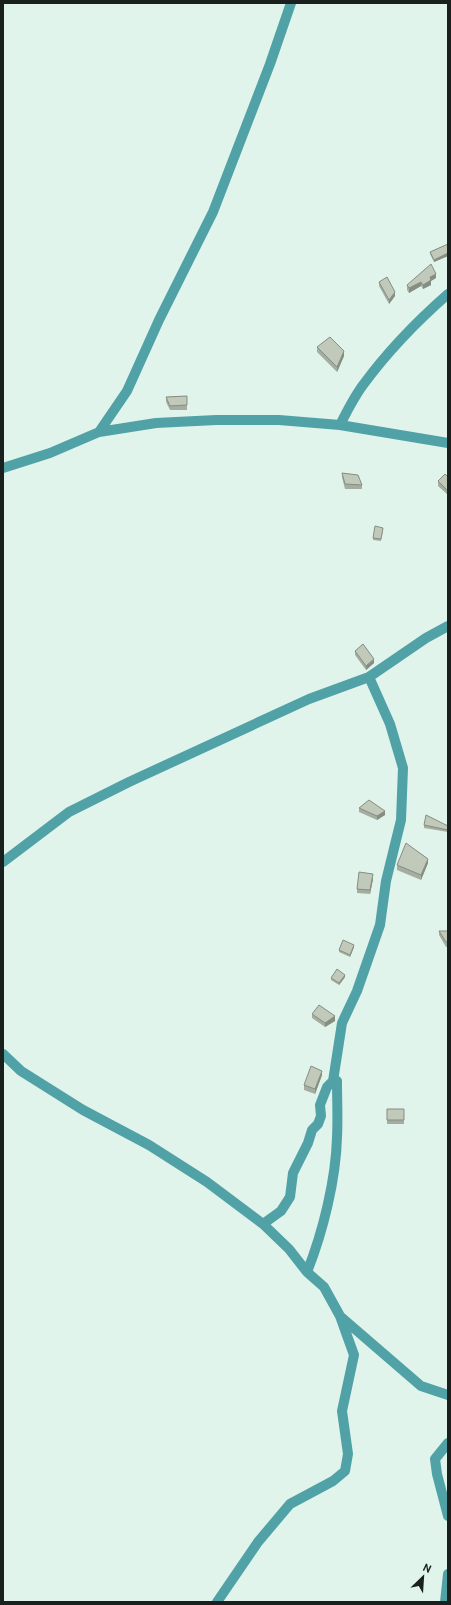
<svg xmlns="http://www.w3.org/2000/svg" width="451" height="1605" font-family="Cabin,sans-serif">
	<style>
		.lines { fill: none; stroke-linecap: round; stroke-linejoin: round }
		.minor { stroke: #51a2a7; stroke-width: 10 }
		.wall { fill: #a5ada0 }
		.shaded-wall { fill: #868d82 }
		.building { fill: #c0c9ba; stroke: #868d82 }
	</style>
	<rect width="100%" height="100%" fill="#e1f4ec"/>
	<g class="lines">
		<!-- minor -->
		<path class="minor" d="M 340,425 C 347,411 354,397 363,385 C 388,351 416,322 448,294
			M 99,432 L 127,391 L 159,320 L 213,212 L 270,64 L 291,3
			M 3,468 L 50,453 L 99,432 L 156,423 L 216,420 L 279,420 L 340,425 L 448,443
			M 3,862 L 69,812 L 129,782 L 309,699 L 369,677 L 426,638 L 448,626
			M 3,1054 L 21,1071 L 83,1110 L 149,1145 L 207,1182 L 263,1224 L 289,1249 L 307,1272 L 324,1287 L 340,1316 L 354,1355 L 342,1411 L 348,1454 L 345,1471 L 333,1481 L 290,1504 L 258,1542 L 217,1602
			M 333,1081 L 342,1023 L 357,991 L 380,925 L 386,881 L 401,820 L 403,768 L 390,724 L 369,677
			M 263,1224 L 281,1211 L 290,1197 L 293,1173 L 308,1143 L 312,1130 L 318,1124 L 321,1116 L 320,1105 L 327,1087 L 333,1081 L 337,1081 C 337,1100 338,1118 337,1137 C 336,1179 323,1232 307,1272
			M 341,1317 L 421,1386 L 448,1395
			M 448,1443 L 435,1459 L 437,1474 L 448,1516
			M 445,1602 L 448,1574"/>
	</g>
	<!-- wall -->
	<path class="wall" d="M 448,244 L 448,256 L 434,262 L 430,254 L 430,252 Z
		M 436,278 L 431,281 L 431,285 L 423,289 L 421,286 L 409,293 L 407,290 L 407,285 Z
		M 379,282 L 395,296 L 389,304 L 379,286 Z
		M 317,347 L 344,356 L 337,372 L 317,352 Z
		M 187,396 L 187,410 L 170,410 L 166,402 L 166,397 Z
		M 342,473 L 362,485 L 362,489 L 345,489 L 342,477 Z
		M 448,477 L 448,495 L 438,486 L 438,481 Z
		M 383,530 L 381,541 L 373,540 L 373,538 Z
		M 355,651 L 374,663 L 366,670 L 355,655 Z
		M 359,808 L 385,815 L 377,820 L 359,812 Z
		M 424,825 L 448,826 L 448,832 L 424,828 Z
		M 428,863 L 421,880 L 397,870 L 397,865 Z
		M 373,879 L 370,894 L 357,893 L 357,889 Z
		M 439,931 L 448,931 L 448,947 L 446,947 L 439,935 Z
		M 354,947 L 350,957 L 339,952 L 339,950 Z
		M 345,977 L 339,985 L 331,980 L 331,978 Z
		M 312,1014 L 335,1021 L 325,1027 L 312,1018 Z
		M 322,1075 L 315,1094 L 304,1090 L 304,1085 Z
		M 387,1109 L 404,1109 L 404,1124 L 387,1124 Z"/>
	<!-- shaded-wall -->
	<path class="shaded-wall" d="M 448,253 L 448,256 L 434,262 L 434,260 Z
		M 436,274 L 436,278 L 431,281 L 431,285 L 423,289 L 423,285 L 430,277 Z
		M 421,282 L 421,286 L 409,293 L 409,288 Z
		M 395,292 L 395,296 L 389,304 L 389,300 Z
		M 344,351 L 344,356 L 337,372 L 337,367 Z
		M 374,659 L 374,663 L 366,670 L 366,666 Z
		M 385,811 L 385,815 L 377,820 L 377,816 Z
		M 428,859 L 428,863 L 421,880 L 421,875 Z
		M 373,874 L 373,879 L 370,894 L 370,890 Z
		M 354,945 L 354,947 L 350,957 L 350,955 Z
		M 345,975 L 345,977 L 339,985 L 339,983 Z
		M 335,1016 L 335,1021 L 325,1027 L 325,1023 Z
		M 322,1071 L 322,1075 L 315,1094 L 315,1089 Z"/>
	<!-- building -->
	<path class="building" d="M 448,244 L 448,253 L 434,260 L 430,252 Z
		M 431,264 L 436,274 L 430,277 L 431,280 L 423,285 L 421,282 L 409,288 L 407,285 Z
		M 387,277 L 395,292 L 389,300 L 379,282 Z
		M 330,337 L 344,351 L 337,367 L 317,347 Z
		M 187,396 L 187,405 L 170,406 L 166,397 Z
		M 342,473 L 358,475 L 362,485 L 345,484 Z
		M 445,474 L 448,477 L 448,491 L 438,481 Z
		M 375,526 L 383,528 L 381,539 L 373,538 Z
		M 363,644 L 374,659 L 366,666 L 355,651 Z
		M 369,800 L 385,811 L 377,816 L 359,808 Z
		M 426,815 L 448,826 L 448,830 L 424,825 Z
		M 406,843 L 428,859 L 421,875 L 397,865 Z
		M 359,872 L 373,874 L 370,890 L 357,889 Z
		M 439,931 L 448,931 L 448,942 L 446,942 Z
		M 343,940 L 354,945 L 350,955 L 339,950 Z
		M 337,969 L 345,975 L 339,983 L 331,978 Z
		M 319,1005 L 335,1016 L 325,1023 L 312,1014 Z
		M 311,1066 L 322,1071 L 315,1089 L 304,1085 Z
		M 387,1109 L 404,1109 L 404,1120 L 387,1120 Z"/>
	<!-- border -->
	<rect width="451" height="1605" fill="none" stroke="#19201d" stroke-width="8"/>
	<!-- north arrow -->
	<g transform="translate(423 1577) rotate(25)" stroke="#e1f4ec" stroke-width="3" paint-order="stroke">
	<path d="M0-3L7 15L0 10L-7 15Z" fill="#19201d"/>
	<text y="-6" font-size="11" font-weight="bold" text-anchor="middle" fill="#19201d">N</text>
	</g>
</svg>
